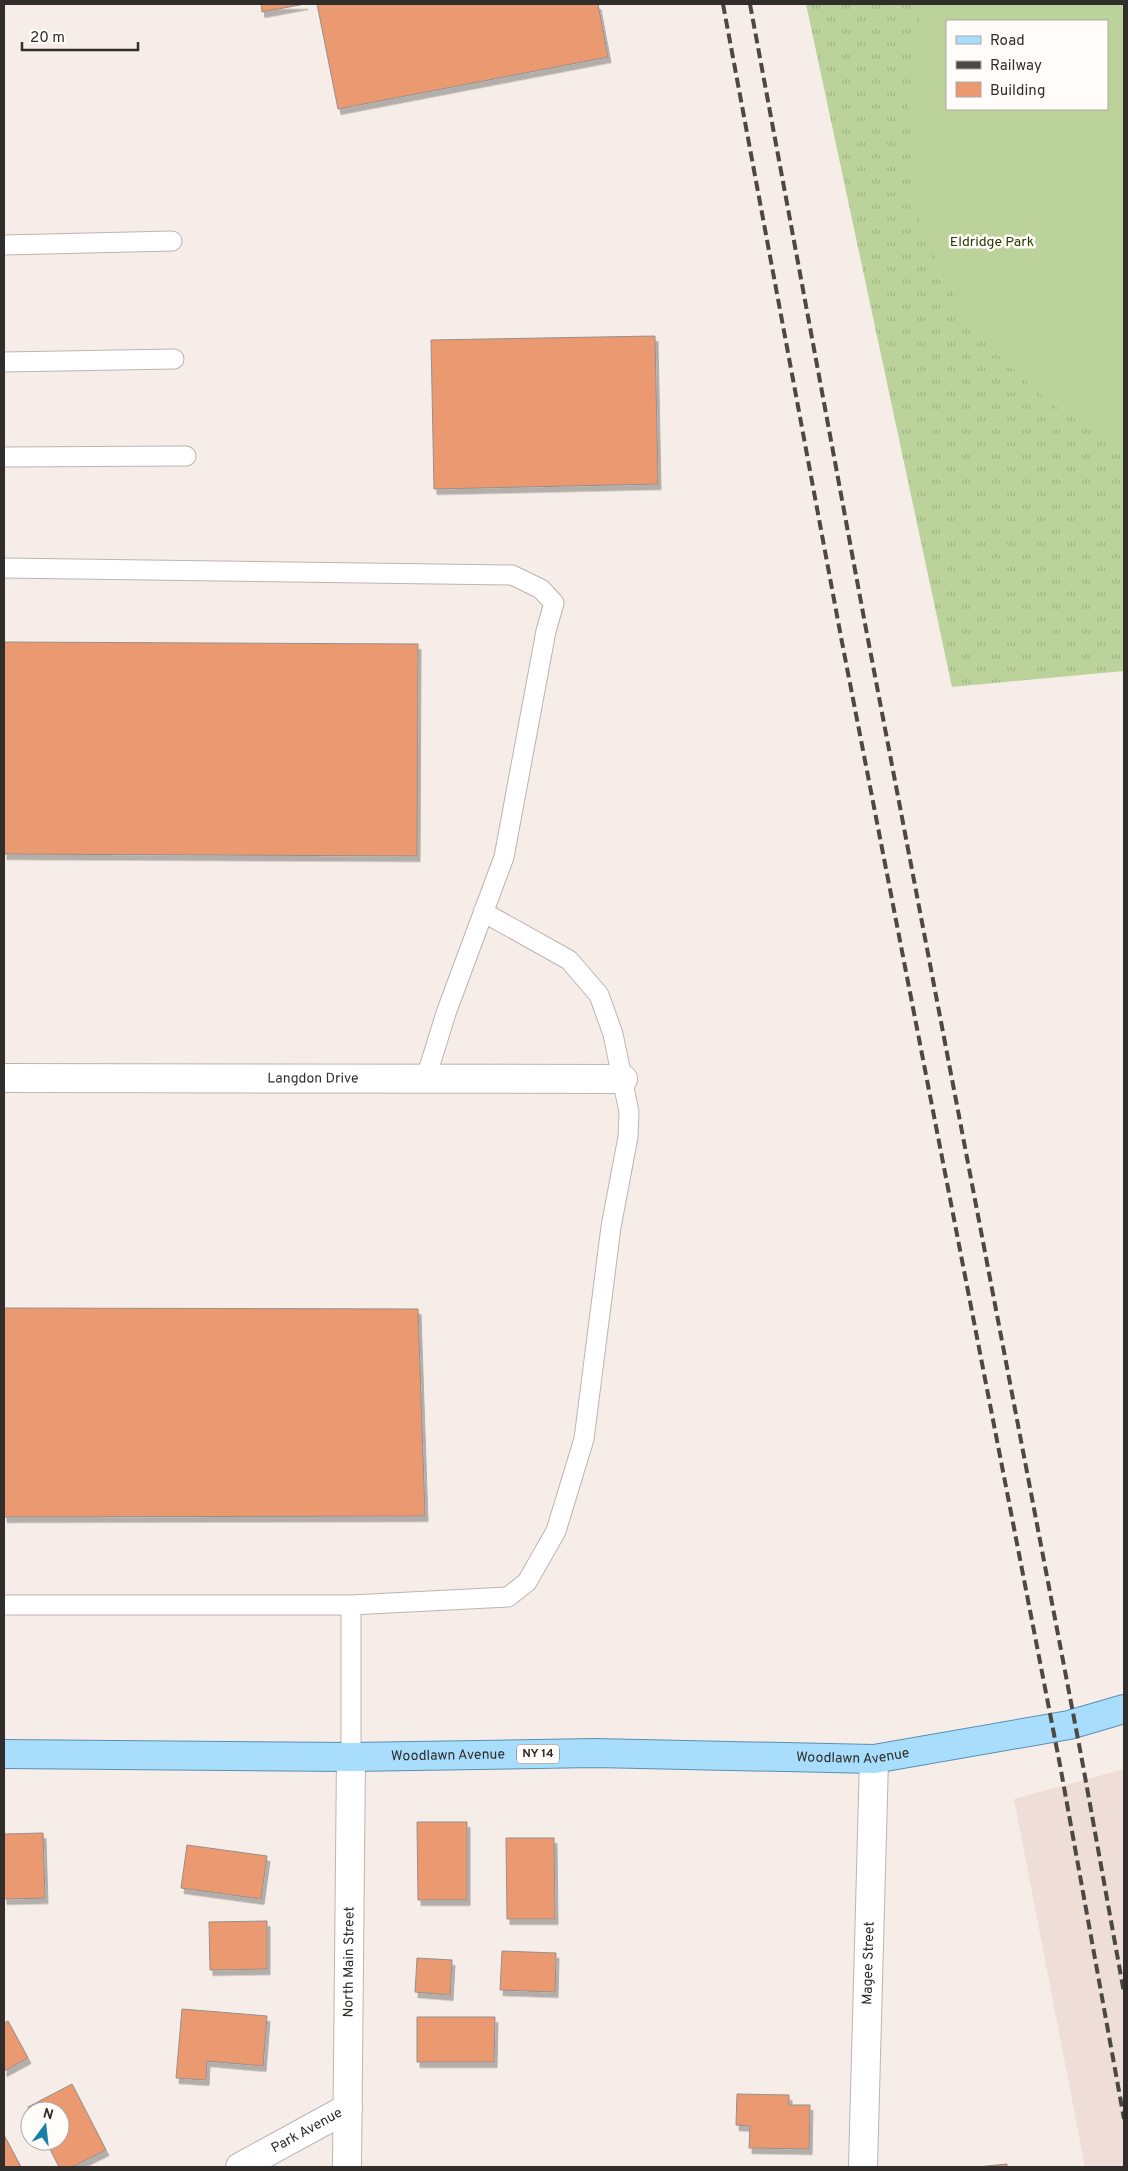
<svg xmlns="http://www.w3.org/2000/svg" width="1128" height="2171" font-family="Overpass,sans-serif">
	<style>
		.built { fill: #eeded7 }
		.grass { fill: url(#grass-tufts); fill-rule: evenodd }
		.pitch { fill: #bbd39b; fill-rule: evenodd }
		.building { fill: #ea9971; stroke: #978f8c; filter: url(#shadow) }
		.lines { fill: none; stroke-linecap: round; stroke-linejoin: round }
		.lane-casing { stroke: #bcb4b1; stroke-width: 21 }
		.street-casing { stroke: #bcb4b1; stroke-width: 30 }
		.primary-casing { stroke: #5890b0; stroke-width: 30 }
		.lane { stroke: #fff; stroke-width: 19 }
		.street { stroke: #fff; stroke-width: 28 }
		.primary { stroke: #a8ddfb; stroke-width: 28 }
		.rail { stroke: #4c4846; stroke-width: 4; stroke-dasharray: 10 5; stroke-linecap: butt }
		.labels { text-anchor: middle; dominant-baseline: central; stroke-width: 5; stroke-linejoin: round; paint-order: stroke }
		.shield { fill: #fffcfa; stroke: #6e6b69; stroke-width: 1 }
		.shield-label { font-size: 12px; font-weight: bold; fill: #302d2b }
		.park-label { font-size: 14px; fill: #283c00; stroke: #fffcfa }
		.street-label { font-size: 14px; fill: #302d2b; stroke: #fffcfa }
	</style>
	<defs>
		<pattern id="grass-tufts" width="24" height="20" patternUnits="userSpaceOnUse" patternTransform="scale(1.25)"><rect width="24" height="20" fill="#bbd39b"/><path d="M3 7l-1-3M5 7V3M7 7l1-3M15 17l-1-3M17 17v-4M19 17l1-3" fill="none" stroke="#a1b586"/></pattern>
		<filter id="shadow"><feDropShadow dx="3" dy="5.5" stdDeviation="0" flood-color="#0004"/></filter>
	</defs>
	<rect width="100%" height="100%" fill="#f6ede9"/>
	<!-- built -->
	<path class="built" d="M 1124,1769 L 1124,2167 L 1085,2167 L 1014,1799 Z"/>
	<!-- grass -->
	<path class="grass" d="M 806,4 L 1124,4 L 1124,671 L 952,687 ZM 947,21 L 1107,21 L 1107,109 L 947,109 Z"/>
	<!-- pitch -->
	<path class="pitch" d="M 922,4 L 1124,4 L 1124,451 L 1049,402 L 971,330 L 921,226 L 908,112 ZM 947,21 L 1107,21 L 1107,109 L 947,109 Z"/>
	<!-- building -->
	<path class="building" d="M 261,4 L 305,4 L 262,12 Z
		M 317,4 L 598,4 L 608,57 L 338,109 Z
		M 655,336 L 658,484 L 434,489 L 431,340 Z
		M 4,642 L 418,644 L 417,856 L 4,854 Z
		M 4,1308 L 418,1309 L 425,1516 L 4,1517 Z
		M 417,1822 L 467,1822 L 467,1900 L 418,1900 Z
		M 43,1833 L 45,1898 L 4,1899 L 4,1834 Z
		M 506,1838 L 554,1838 L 555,1919 L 507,1919 Z
		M 187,1845 L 267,1856 L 261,1899 L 181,1888 Z
		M 267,1921 L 267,1969 L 210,1970 L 209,1922 Z
		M 502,1951 L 556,1953 L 555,1992 L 500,1990 Z
		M 417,1958 L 452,1960 L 450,1995 L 415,1992 Z
		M 182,2009 L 267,2016 L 263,2066 L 207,2061 L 206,2080 L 176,2078 Z
		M 417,2017 L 495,2017 L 494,2062 L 417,2062 Z
		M 8,2021 L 28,2058 L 4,2071 L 4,2023 Z
		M 72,2084 L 106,2150 L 72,2167 L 59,2167 L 46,2141 L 60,2141 L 60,2111 L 30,2111 L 28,2107 Z
		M 737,2094 L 789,2095 L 789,2105 L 810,2105 L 809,2149 L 749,2148 L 750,2126 L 736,2125 Z
		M 4,2135 L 21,2167 L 4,2167 Z
		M 1007,2164 L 1007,2167 L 977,2167 Z"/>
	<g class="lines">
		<defs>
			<path id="lane" d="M 4,245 L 172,241
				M 4,362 L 174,359
				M 4,457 L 186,456
				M 4,568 L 512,575 L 541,589 L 554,603 L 546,631 L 504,857 L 446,1013 L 426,1078
				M 4,1605 L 351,1605 L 508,1597 L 527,1582 L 556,1531 L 584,1439 L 611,1227 L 628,1137 L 629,1112 L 613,1034 L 599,995 L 569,960 L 483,912
				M 351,1757 L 351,1605"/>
			<g id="street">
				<path id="s1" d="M 4,1078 L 623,1079"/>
				<path id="s2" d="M 240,2167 L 348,2108"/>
				<path id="s3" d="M 347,2167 L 351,1757"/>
				<path id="s4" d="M 863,2167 L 874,1759"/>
			</g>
			<g id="primary">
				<path id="s5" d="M 4,1754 L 351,1757 L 595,1753 L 874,1759 L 1069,1725 L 1124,1709"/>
			</g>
		</defs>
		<!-- lane casing -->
		<use href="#lane" class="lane-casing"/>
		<!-- street casing -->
		<use href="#street" class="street-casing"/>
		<!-- primary casing -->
		<use href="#primary" class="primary-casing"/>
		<!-- lane -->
		<use href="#lane" class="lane"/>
		<!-- street -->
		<use href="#street" class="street"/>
		<!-- primary -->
		<use href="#primary" class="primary"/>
		<!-- rail -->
		<path class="rail" d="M 723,4 L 841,637 L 1060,1765 L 1124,2119
			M 750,4 L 866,629 L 1082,1760 L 1124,1993"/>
	</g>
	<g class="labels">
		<!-- shield labels -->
		<rect class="shield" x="517" y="1744.5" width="42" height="19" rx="4"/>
		<g class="shield-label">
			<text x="538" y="1754">NY 14</text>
		</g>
		<!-- park labels -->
		<g class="park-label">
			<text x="992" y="242">Eldridge Park</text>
		</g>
		<!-- street labels -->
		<g class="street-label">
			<text stroke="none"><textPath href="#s1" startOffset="309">Langdon Drive</textPath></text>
			<text stroke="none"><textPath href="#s5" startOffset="849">Woodlawn Avenue</textPath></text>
			<text stroke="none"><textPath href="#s5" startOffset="444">Woodlawn Avenue</textPath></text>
			<text stroke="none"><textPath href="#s3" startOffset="205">North Main Street</textPath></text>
			<text stroke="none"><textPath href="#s4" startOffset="204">Magee Street</textPath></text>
			<text stroke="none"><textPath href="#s2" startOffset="76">Park Avenue</textPath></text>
		</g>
	</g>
	<!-- border -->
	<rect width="1128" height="2171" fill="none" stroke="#302d2b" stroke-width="10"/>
	<!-- legend -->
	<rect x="946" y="20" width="162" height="90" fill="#fffcfa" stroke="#aca9a7"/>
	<rect x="956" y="36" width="25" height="8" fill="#a8ddfb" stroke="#aca9a7"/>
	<text x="990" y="45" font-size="15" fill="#302d2b">Road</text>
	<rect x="956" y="61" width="25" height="8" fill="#4c4846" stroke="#aca9a7"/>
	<text x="990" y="70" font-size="15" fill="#302d2b">Railway</text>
	<rect x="956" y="82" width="25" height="15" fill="#ea9971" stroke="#aca9a7"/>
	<text x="990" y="95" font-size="15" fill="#302d2b">Building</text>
	<!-- north arrow -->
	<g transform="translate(45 2126) rotate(15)"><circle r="24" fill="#fffcfa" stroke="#aca9a7"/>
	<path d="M0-4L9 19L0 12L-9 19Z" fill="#1781aa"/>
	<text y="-8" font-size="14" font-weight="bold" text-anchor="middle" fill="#302d2b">N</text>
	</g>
	<!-- scale -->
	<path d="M22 42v8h116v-8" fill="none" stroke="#302d2b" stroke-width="2.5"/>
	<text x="30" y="42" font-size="15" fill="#302d2b" stroke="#fffcfa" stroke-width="4" paint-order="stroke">20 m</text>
</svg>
